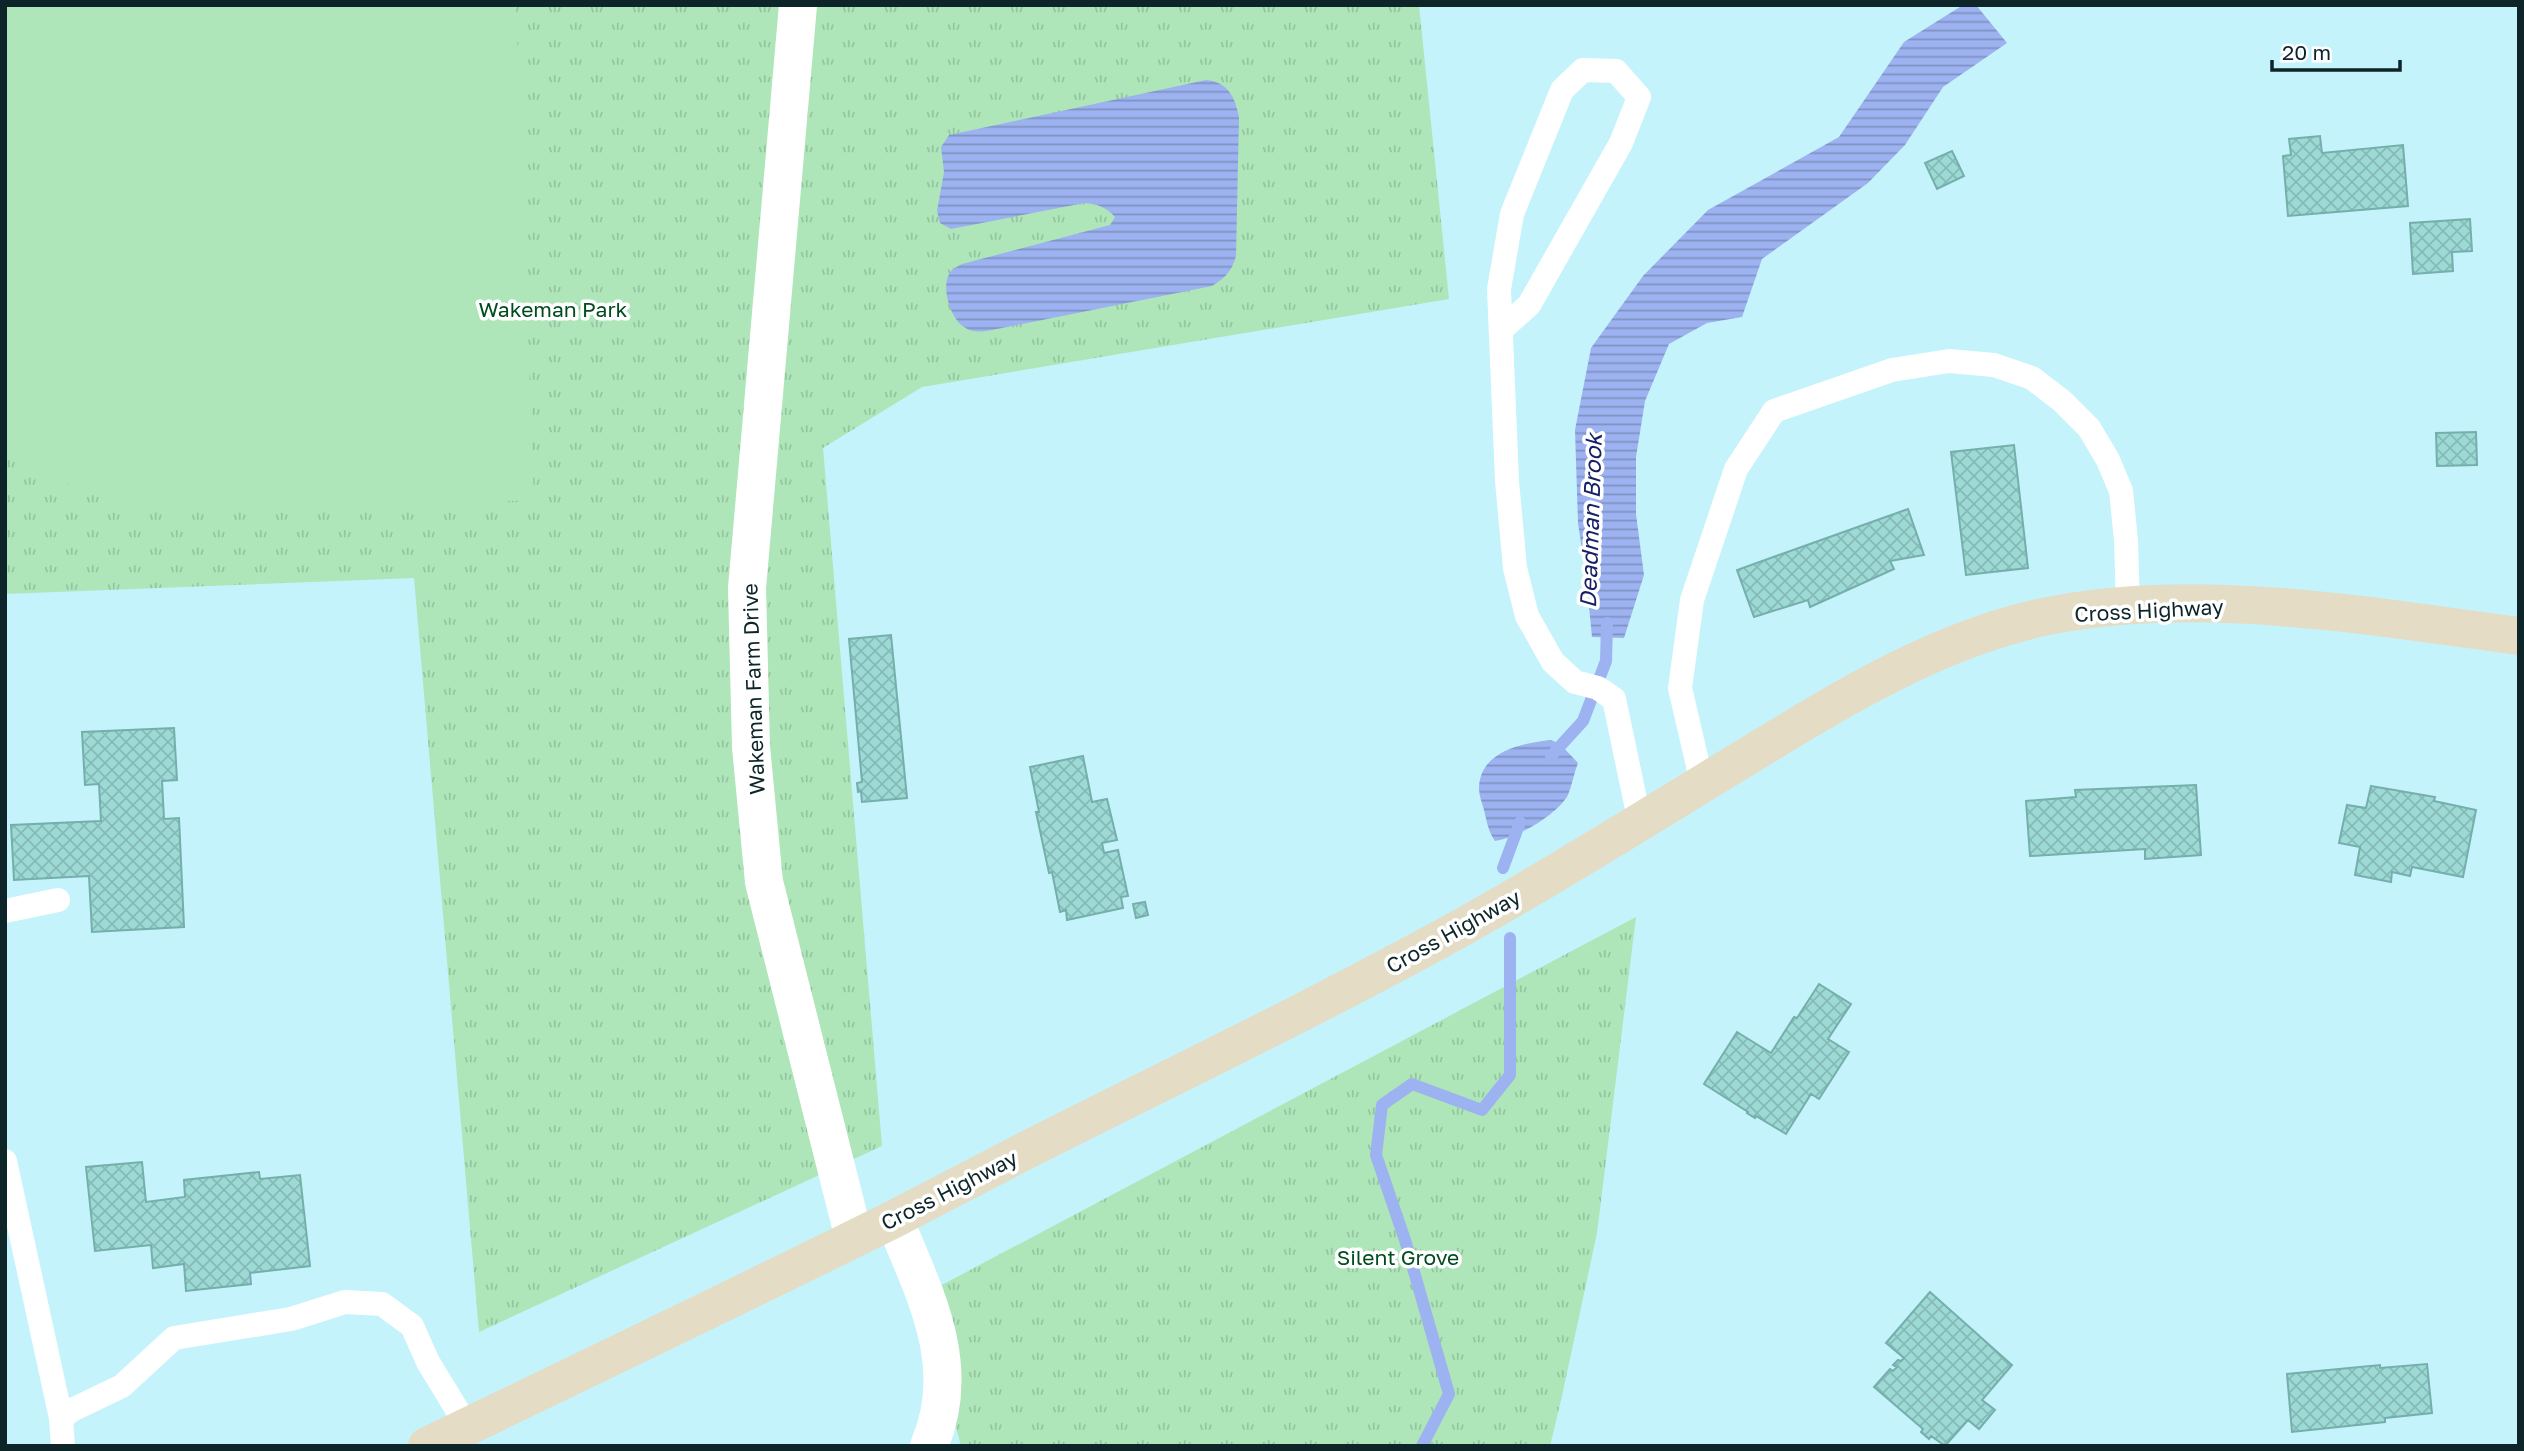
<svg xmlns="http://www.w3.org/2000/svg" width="2524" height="1451" font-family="'Golos Text',sans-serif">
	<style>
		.park { fill: url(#park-tufts) }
		.garden { fill: #aee6b9 }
		.water { fill: url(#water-rules) }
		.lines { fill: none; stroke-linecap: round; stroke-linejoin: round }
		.stream { stroke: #9db2f0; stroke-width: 12 }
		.building { fill: url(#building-cross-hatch); stroke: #74afab; stroke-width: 2 }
		.lane { stroke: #fff; stroke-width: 24 }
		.street { stroke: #fff; stroke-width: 38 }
		.secondary { stroke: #e4dcc4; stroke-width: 38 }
		.labels { text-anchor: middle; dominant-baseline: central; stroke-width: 7; stroke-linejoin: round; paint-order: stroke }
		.park-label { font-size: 21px; fill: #004b1f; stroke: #fff }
		.street-label { font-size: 21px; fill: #0d2529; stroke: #fff }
		.water-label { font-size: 23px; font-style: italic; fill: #161f66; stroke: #fff }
	</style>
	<defs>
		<pattern id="park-tufts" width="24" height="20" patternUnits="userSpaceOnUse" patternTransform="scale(1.75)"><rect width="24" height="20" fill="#aee6b9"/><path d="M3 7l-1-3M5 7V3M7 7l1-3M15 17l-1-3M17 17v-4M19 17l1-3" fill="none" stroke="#94c59f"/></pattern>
		<pattern id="water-rules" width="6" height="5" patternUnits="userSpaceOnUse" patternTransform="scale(1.75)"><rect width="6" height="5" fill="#9db2f0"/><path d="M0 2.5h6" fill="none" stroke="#7e91c2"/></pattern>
		<pattern id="building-cross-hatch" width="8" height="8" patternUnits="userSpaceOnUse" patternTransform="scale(1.75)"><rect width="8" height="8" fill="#9dd9d5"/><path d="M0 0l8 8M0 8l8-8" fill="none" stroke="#86bab7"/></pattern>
	</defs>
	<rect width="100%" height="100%" fill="#c4f3fb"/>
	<!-- park -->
	<path class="park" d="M 5,5 L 1419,5 L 1449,299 L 922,387 L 823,448 L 882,1146 L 479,1332 L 414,578 L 5,594 Z
		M 1636,917 L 1597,1233 L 1562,1396 L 1550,1446 L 961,1446 L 921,1296 Z"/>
	<!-- garden -->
	<path class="garden" d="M 5,5 L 516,5 L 534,500 L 229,512 L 109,501 L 20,465 L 5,448 Z"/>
	<!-- water -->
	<path class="water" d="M 1963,5 L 1976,5 L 2007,43 L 1943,87 L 1905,145 L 1868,183 L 1762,259 L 1742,317 L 1707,323 L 1669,344 L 1645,401 L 1636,457 L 1636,514 L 1644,575 L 1624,638 L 1592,637 L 1586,576 L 1578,523 L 1575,430 L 1591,348 L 1643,276 L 1708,210 L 1839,137 L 1904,42 Z
		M 1206,80 C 1228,82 1235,97 1239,117 L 1236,256 C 1232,271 1225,278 1212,286 L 992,330 C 983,332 972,333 964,327 C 950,318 939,284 952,270 C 955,267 959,266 962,264 L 1110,225 L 1115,217 C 1106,207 1098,204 1084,203 L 951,229 L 940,223 L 937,211 L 944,172 L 941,147 L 949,135 Z
		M 1551,740 L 1560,744 L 1578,763 C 1574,773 1572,785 1568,795 C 1557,815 1517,838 1495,841 C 1488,831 1487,822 1484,810 C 1482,803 1479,795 1479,788 C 1480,751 1522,743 1551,740 Z"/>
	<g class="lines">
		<!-- stream -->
		<path class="stream" d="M 1551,756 L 1583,721 L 1606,661 L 1607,623
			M 1503,868 L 1520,822
			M 1422,1446 L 1449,1394 L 1405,1240 L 1376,1155 L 1382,1105 L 1412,1084 L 1482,1110 L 1510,1075 L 1510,938"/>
	</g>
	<!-- building -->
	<path class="building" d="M 2320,136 L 2322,153 L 2403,145 L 2408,206 L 2288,216 L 2283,156 L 2291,155 L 2289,139 Z
		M 1952,151 L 1964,176 L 1937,189 L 1925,163 Z
		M 2470,219 L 2472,251 L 2452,252 L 2453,271 L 2413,274 L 2410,223 Z
		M 2476,432 L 2477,465 L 2437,466 L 2436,433 Z
		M 2014,445 L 2028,568 L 1966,575 L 1951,452 Z
		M 1908,509 L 1924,555 L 1890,561 L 1894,569 L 1810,607 L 1808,600 L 1754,617 L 1737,570 Z
		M 891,635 L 907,798 L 862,802 L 861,791 L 858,792 L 857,783 L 862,782 L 849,639 Z
		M 174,728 L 177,780 L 162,781 L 164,819 L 179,818 L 184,927 L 92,932 L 89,876 L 14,880 L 11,825 L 101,821 L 99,784 L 85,785 L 82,732 Z
		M 1083,756 L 1092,802 L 1107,799 L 1117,840 L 1102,843 L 1104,853 L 1118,850 L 1128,896 L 1121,897 L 1123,908 L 1067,920 L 1066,910 L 1060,912 L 1052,872 L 1049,873 L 1036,812 L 1039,812 L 1030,767 Z
		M 2196,785 L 2201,855 L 2145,859 L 2145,849 L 2030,856 L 2026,801 L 2076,797 L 2075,790 Z
		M 2371,786 L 2435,797 L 2434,801 L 2476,810 L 2463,877 L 2412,867 L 2410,876 L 2392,872 L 2391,882 L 2355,875 L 2360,847 L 2339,843 L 2347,805 L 2366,808 Z
		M 1145,902 L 1148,915 L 1136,918 L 1133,904 Z
		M 1819,984 L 1851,1004 L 1828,1039 L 1849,1052 L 1819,1099 L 1811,1094 L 1786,1134 L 1756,1116 L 1755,1118 L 1747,1113 L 1748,1112 L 1704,1084 L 1737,1032 L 1771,1053 L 1794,1017 L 1797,1018 Z
		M 142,1162 L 146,1202 L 185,1197 L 184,1180 L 259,1172 L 260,1179 L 300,1175 L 310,1266 L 250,1273 L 251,1284 L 186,1291 L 184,1264 L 153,1268 L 151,1245 L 95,1251 L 86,1167 Z
		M 1930,1292 L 2012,1365 L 1982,1400 L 1995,1410 L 1979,1429 L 1968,1420 L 1945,1446 L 1931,1436 L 1929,1439 L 1921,1432 L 1923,1429 L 1874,1387 L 1890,1369 L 1893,1371 L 1897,1367 L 1893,1365 L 1898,1360 L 1901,1361 L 1904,1358 L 1886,1343 Z
		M 2427,1364 L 2432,1413 L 2385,1418 L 2385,1422 L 2292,1432 L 2287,1374 L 2380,1365 L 2380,1368 Z"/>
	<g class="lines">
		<!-- lane -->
		<path class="lane" d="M 1502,329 L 1529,305 L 1621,143 L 1639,97 L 1616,71 L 1583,70 L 1562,90 L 1512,214 L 1499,289 L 1507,481 L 1515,568 L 1527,616 L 1553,662 L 1575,682 L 1598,688 L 1614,699 L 1640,823
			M 1702,783 L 1680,688 L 1692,600 L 1736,469 L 1774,411 L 1892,370 L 1949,361 L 1994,365 L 2032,378 L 2062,401 L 2089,428 L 2108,460 L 2121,491 L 2126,540 L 2128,606
			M 5,911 L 58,900
			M 5,1161 L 61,1418
			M 63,1446 L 61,1418 L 72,1410 L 122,1386 L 174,1338 L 291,1319 L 345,1302 L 382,1304 L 412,1326 L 428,1362 L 467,1426"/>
		<!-- street -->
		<path class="street" d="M 798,5 L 747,588 L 751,747 L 764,882 L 854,1238
			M 894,1219 C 924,1293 964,1365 929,1446"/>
		<!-- secondary -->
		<path class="secondary" d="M 427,1446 C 583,1371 739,1296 894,1219 C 935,1198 976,1176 1017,1155 C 1165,1080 1314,1009 1459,929 C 1560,873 1657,811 1756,751 C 1848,695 1941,638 2048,616 C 2203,586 2365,616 2519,636"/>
	</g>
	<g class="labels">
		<!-- park labels -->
		<g class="park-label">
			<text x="553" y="309">Wakeman Park</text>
			<text x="1398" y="1257">Silent Grove</text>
		</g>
		<!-- street labels -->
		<g class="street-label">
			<text transform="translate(2149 610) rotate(-3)">Cross Highway</text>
			<text transform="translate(753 689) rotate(-92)">Wakeman Farm Drive</text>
			<text transform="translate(1453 931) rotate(-29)">Cross Highway</text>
			<text transform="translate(949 1190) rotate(-27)">Cross Highway</text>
		</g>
		<!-- water labels -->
		<g class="water-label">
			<text transform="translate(1590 521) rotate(-88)">Deadman Brook</text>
		</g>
	</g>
	<!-- border -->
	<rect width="2524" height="1451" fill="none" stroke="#0d2529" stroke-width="14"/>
	<!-- scale -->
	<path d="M2272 60v10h128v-10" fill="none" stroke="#0d2529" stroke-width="3.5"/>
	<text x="2282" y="60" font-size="21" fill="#0d2529" stroke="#ffffff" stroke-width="5" paint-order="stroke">20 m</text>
</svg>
